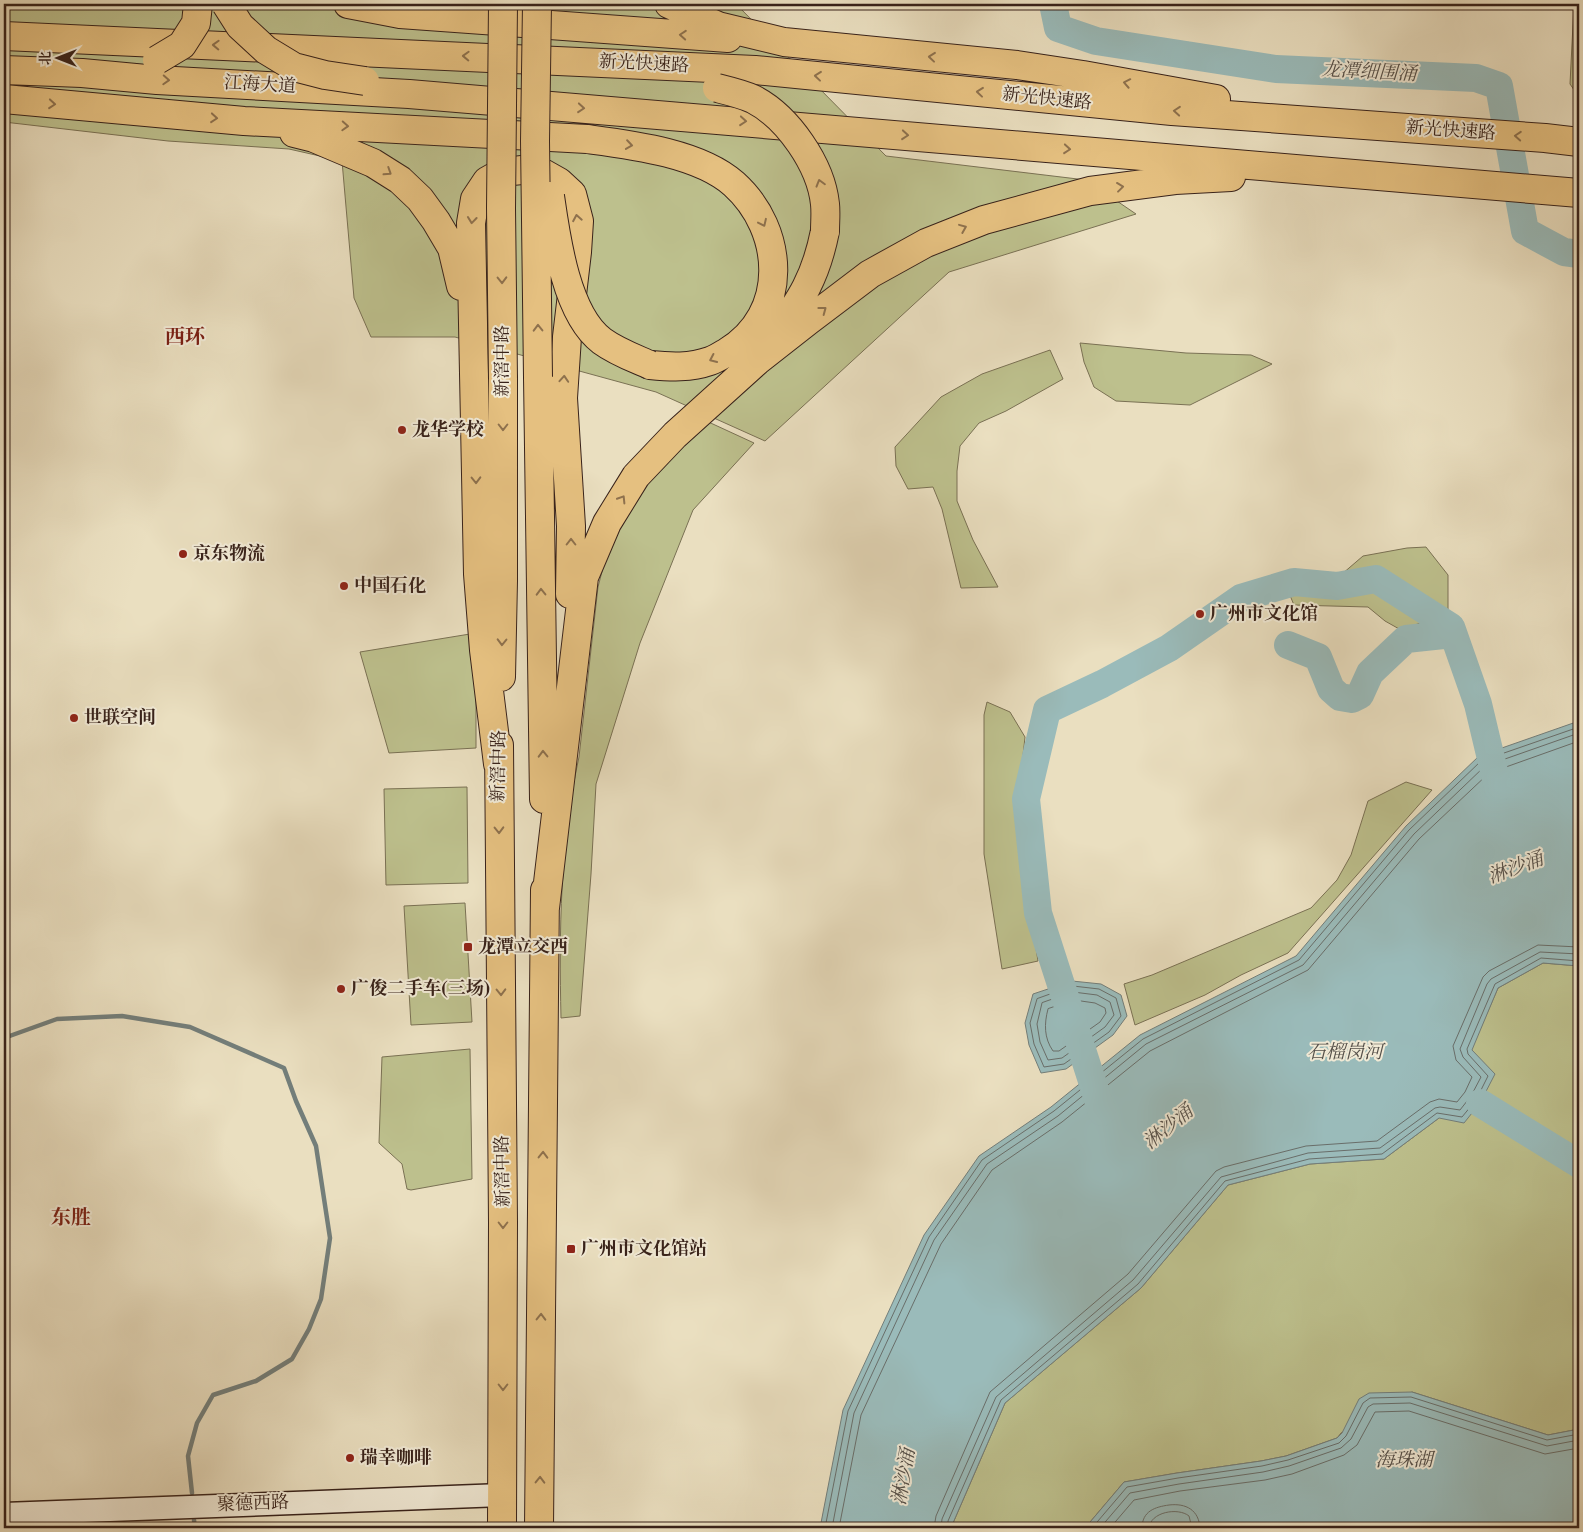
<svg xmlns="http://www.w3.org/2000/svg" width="1583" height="1532" font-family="'Old Standard TT','Noto Serif SC',serif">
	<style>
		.green { fill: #bdc08d; stroke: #7a7154 }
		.water { fill: #9abbba; stroke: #737e7a }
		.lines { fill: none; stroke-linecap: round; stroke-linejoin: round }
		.shore { stroke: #696e6a; stroke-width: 1 }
		.stream { stroke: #737e7a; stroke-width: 4.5 }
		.river { stroke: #9abbba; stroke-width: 28 }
		.secondary-casing { stroke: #38221a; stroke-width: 25 }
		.highway-casing { stroke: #38221a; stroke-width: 30 }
		.secondary { stroke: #f1ead6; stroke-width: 22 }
		.highway { stroke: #e5c080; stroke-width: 28 }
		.highway-bridge-casing { stroke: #38221a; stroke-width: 30; stroke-linecap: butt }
		.highway-bridge { stroke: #e5c080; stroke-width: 28 }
		.oneway { stroke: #8e714d }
		.poi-dot { fill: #8f2418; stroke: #f1ead6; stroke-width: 2 }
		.labels { text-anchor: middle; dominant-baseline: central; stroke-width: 4; stroke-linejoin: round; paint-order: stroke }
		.street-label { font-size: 18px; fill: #38221a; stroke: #f1ead6 }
		.poi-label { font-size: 18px; font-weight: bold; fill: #38221a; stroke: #f1ead6; text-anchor: start }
		.water-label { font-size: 19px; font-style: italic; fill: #55504a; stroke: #f1ead6 }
		.quarter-label { font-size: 20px; font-weight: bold; fill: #7a1f14; stroke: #f1ead6 }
	</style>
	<rect width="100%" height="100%" fill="#eadfc0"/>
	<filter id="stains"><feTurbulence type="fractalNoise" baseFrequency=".004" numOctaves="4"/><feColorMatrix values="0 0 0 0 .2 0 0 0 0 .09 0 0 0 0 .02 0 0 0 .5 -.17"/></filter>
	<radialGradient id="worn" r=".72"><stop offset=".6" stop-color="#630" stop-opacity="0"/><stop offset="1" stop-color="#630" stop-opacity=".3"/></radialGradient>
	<!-- green -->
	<path class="green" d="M 4,4 L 736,4 L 886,156 L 1086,180 L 1136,214 L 949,272 L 765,441 L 656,392 L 455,337 L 371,337 L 354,298 L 342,161 L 289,149 L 168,141 L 4,122 Z
		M 1574,4 L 1579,4 L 1579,97 L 1570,84 Z
		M 1080,343 L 1186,353 L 1251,355 L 1272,364 L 1190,405 L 1116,401 L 1094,387 L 1084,362 Z
		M 1050,350 L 1063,379 L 1006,411 L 979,423 L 960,446 L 957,471 L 957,501 L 973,540 L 998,587 L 961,588 L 942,509 L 933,487 L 908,489 L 896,466 L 895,447 L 941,397 L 982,374 Z
		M 702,419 L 754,443 L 693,510 L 640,643 L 596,784 L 591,874 L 580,1016 L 561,1018 C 559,931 560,843 579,757 L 598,587 L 616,517 Z
		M 1426,547 L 1448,575 L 1448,613 L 1401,630 L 1385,621 L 1368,607 L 1294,605 L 1281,574 L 1325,572 L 1342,574 L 1363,556 L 1407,548 Z
		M 476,633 L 476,748 L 389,753 L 360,652 Z
		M 987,702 L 1010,712 L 1025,737 L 1021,774 L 1021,832 L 1030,911 L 1038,961 L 1002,969 L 984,854 L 984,715 Z
		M 1406,782 L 1432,790 L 1288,953 L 1241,975 L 1205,995 L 1135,1025 L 1124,984 L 1152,975 L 1311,908 L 1337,880 L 1351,855 L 1368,801 Z
		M 467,787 L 468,883 L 386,885 L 384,789 Z
		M 465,903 L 472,1022 L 411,1025 L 404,906 Z
		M 1543,963 L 1579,966 L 1579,1429 L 1548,1435 L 1412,1392 L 1341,1433 L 1337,1438 L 1286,1456 L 1261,1461 L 1177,1473 L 1124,1482 L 1085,1528 L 952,1528 L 953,1523 L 1005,1403 L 1141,1288 L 1228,1185 L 1310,1164 L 1384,1159 L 1439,1118 L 1471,1050 L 1498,988 Z
		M 470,1049 L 472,1179 L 411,1190 L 407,1189 L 402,1164 L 379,1143 L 382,1057 Z"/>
	<!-- water -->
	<path class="water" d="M 1579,721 L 1579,966 L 1543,963 L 1498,988 L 1472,1050 L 1495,1074 L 1480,1103 L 1464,1123 L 1439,1118 L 1384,1159 L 1310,1164 L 1228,1185 L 1141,1288 L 1005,1403 L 953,1523 L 952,1528 L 820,1528 L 843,1410 L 924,1235 L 979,1156 L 1051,1107 L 1140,1035 L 1296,956 L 1406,826 L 1479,756 Z
		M 1072,981 L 1101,984 L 1121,995 L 1127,1016 L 1113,1035 L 1066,1069 L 1041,1073 L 1029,1045 L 1025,1023 L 1033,994 Z
		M 1412,1392 L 1548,1435 L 1579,1429 L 1579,1528 L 1182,1528 L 1180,1523 L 1162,1525 L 1158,1528 L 1085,1528 L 1124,1482 L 1177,1473 L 1261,1461 L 1286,1456 L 1337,1438 L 1342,1433 L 1359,1399 L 1369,1393 Z"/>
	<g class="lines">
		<!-- shore -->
		<path class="shore" d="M 1073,986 L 1099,989 L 1116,998 L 1121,1016 L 1109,1032 L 1064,1064 L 1044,1067 L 1034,1044 L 1030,1023 L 1037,999 Z
			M 1073,992 L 1097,995 L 1110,1002 L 1114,1015 L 1105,1027 L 1062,1058 L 1048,1060 L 1040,1042 L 1037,1024 L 1042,1003 Z
			M 1074,1000 L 1095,1003 L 1105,1008 L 1106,1013 L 1100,1022 L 1059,1051 L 1053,1051 C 1044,1038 1044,1024 1048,1009 Z
			M 825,1528 L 848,1411 L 929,1237 L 982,1160 L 1054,1111 L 1143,1039 L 1299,960 L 1409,830 L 1481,761 L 1579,727
			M 832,1528 L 854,1413 L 934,1240 L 987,1164 L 1058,1116 L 1146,1044 L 1303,965 L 1414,834 L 1485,766 L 1579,733
			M 839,1528 L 861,1415 L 941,1244 L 992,1170 L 1062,1122 L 1150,1051 L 1308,970 L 1419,839 L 1489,773 L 1579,741
			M 934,1528 L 936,1516 L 990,1392 L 1128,1274 L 1216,1171 L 1224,1167 L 1306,1146 L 1377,1141 L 1430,1102 L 1439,1099 L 1457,1102 L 1465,1092 L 1472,1077 L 1456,1060 L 1453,1046 L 1483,977 L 1489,971 L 1538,945 L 1579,947
			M 941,1528 L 942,1519 L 996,1397 L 1133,1280 L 1221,1177 L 1308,1153 L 1380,1148 L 1435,1108 L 1440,1107 L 1460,1110 L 1471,1096 L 1481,1077 L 1463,1057 L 1460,1049 L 1487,984 L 1491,979 L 1540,952 L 1579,954
			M 948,1528 L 948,1521 L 1001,1400 L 1138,1284 L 1225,1181 L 1309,1159 L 1382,1154 L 1437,1113 L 1462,1117 L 1476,1100 L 1488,1076 L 1468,1054 L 1467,1049 L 1495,984 L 1541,958 L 1579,961
			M 1092,1528 L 1127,1487 L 1178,1478 L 1262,1466 L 1288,1460 L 1339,1443 L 1346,1436 L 1363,1403 L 1370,1398 L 1411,1397 L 1547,1440 L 1579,1434
			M 1100,1528 L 1130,1493 L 1179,1484 L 1263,1472 L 1289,1466 L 1341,1448 L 1351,1439 L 1368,1407 L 1373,1404 L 1410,1403 L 1547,1446 L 1579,1440
			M 1110,1528 L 1134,1500 L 1180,1491 L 1265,1480 L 1292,1474 L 1344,1455 L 1357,1445 L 1375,1412 L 1409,1411 L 1545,1454 L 1579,1448
			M 1142,1528 C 1142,1511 1155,1507 1169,1505 C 1186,1503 1199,1510 1200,1528
			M 1149,1528 C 1150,1512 1178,1507 1189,1516 L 1192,1528"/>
		<!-- stream -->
		<path class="stream" d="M 4,1038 L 57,1019 L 122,1016 L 190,1027 L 284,1068 L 296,1101 L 316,1146 L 330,1238 L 321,1299 L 309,1329 L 292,1359 L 256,1381 L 213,1395 L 197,1423 L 188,1456 L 192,1493
			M 194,1520 L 195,1528"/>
		<!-- river -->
		<path class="river" d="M 1053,4 L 1058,28 L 1096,41 L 1276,69 L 1476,78 L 1499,86 L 1525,231 L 1564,252 L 1579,254
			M 1288,645 L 1318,657 L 1331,689 L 1340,697 L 1352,699 L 1360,695 L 1370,673 L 1406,639 L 1453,634
			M 1480,1103 L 1579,1164
			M 1102,1112 L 1038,913 L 1026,799 L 1047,710 L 1102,684 L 1169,648 L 1241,598 L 1294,582 L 1337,586 L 1376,579 L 1451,627 L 1478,704 L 1498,788"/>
		<defs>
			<path id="secondary" d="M 4,1514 L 502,1495"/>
			<path id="highway" d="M 348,4 L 400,14 L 728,38
				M 669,4 L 718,26 L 784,42 L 1017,65 L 1083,75 L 1216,99
				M 4,36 L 755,70 L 1172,111 L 1545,138 L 1579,142
				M 4,70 L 82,73 L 157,80 L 409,94 L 1579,193
				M 4,99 L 244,121 L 587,139 C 632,145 699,153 734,184 C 785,230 790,314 727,352 C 722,355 716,359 710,361 C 690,368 671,367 650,365
				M 294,133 L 314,138 L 373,163 L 400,180 L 420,199 L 436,221 L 452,248 L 461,286
				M 774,337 C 801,300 816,277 825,231
				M 538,377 L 544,799
				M 501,677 L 503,581 L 503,379
				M 499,745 L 503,1222 L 502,1528
				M 498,764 L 484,650 L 478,574 L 471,223 L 475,199 L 487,181 L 503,172 L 522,170 L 543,173 L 559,182 L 572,194 L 579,221 L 577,252 L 567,337 L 563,398 L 571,526 L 570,594
				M 545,908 L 584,577 L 607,523 L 636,476 L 675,435 L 757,361 L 808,321 L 870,274 L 926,243 L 984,220 L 1090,191 L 1175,180 L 1231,177
				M 539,1528 L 545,890"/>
		</defs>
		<!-- secondary casing -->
		<use href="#secondary" class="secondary-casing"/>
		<!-- highway casing -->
		<use href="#highway" class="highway-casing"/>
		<!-- secondary -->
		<use href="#secondary" class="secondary"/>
		<!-- highway -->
		<use href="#highway" class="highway"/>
		<defs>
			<path id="highway-bridge" d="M 226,4 L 240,26 L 266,50 L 294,67 L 325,75 L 365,81
				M 503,4 L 501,208 L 503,379
				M 537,4 L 535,141 L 538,377
				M 157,60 L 182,45 L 196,23 L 198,4
				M 717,88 C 729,91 742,94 753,99 C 788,117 821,165 825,204 C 826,213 825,222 825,231
				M 550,196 C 556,238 566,314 602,341 C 617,352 634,358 650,365"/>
		</defs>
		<!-- highway-bridge casing -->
		<use href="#highway-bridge" class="highway-bridge-casing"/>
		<!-- highway-bridge -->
		<use href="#highway-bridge" class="highway-bridge"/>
	</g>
	<!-- one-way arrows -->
	<defs><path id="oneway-chevron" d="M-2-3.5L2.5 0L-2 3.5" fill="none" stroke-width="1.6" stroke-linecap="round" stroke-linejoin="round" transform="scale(1.25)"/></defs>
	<g class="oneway">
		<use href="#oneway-chevron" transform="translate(683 35) rotate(-176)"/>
		<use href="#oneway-chevron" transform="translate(216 45) rotate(-178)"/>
		<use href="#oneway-chevron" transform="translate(466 56) rotate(-178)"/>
		<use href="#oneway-chevron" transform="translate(932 57) rotate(-174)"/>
		<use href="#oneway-chevron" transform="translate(818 76) rotate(-174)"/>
		<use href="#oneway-chevron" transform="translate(166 80) rotate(3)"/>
		<use href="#oneway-chevron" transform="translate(1127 83) rotate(-169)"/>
		<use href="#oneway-chevron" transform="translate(980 92) rotate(-174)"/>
		<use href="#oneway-chevron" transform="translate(52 104) rotate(5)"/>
		<use href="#oneway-chevron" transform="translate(581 108) rotate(5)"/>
		<use href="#oneway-chevron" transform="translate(1177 111) rotate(-175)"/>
		<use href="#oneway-chevron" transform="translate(214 118) rotate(5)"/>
		<use href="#oneway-chevron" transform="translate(743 121) rotate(5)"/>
		<use href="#oneway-chevron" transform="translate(345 126) rotate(3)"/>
		<use href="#oneway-chevron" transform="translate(905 135) rotate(5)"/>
		<use href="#oneway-chevron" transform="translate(1518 136) rotate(-176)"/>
		<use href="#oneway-chevron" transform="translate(629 145) rotate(8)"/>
		<use href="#oneway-chevron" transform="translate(1067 149) rotate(5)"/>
		<use href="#oneway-chevron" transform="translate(388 172) rotate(33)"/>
		<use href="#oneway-chevron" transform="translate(820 183) rotate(-106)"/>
		<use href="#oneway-chevron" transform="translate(1120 187) rotate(-7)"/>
		<use href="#oneway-chevron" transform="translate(577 218) rotate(-100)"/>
		<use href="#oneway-chevron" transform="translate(472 220) rotate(96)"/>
		<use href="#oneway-chevron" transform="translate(763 223) rotate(65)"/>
		<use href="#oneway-chevron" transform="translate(963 228) rotate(-22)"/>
		<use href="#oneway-chevron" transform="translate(502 280) rotate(89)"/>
		<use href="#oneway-chevron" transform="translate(823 310) rotate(-37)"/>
		<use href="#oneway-chevron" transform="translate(538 328) rotate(-91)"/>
		<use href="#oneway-chevron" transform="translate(713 359) rotate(155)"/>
		<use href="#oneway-chevron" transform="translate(564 379) rotate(-86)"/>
		<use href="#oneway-chevron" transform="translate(503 427) rotate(90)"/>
		<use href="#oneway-chevron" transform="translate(476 480) rotate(89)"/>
		<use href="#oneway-chevron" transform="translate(622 499) rotate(-58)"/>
		<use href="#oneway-chevron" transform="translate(571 542) rotate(-90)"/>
		<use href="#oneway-chevron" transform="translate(541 592) rotate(-91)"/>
		<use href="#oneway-chevron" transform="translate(502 642) rotate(91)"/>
		<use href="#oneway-chevron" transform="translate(543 754) rotate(-91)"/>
		<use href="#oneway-chevron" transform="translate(499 830) rotate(89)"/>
		<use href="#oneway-chevron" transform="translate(501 992) rotate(89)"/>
		<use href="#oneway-chevron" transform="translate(543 1155) rotate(-89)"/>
		<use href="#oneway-chevron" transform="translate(503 1225) rotate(90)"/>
		<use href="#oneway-chevron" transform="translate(541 1317) rotate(-89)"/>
		<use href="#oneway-chevron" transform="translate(503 1387) rotate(90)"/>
		<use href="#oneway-chevron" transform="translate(540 1480) rotate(-89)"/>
	</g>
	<!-- markers -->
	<g class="poi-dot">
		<circle cx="402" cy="430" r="5"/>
		<circle cx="183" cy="554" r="5"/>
		<circle cx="344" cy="586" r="5"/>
		<circle cx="1200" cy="614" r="5"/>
		<circle cx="74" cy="718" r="5"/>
		<rect x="463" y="942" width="10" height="10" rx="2.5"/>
		<circle cx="341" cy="989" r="5"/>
		<rect x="566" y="1244" width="10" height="10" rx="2.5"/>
		<circle cx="350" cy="1458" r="5"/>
	</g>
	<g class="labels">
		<!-- street labels -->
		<g class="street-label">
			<text transform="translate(644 64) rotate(3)">新光快速路</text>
			<text transform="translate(260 85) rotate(3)">江海大道</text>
			<text transform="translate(1047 99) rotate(6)">新光快速路</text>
			<text transform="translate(1451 131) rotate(4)">新光快速路</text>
			<text transform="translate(503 361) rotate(-90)">新滘中路</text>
			<text transform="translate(499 766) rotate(-89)">新滘中路</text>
			<text transform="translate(503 1171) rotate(-91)">新滘中路</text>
			<text transform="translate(253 1504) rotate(-2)">聚德西路</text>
		</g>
		<!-- poi labels -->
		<g class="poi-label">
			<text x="412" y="430">龙华学校</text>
			<text x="193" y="554">京东物流</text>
			<text x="354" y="586">中国石化</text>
			<text x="1210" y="614">广州市文化馆</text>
			<text x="84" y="718">世联空间</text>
			<text x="478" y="947">龙潭立交西</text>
			<text x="351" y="989">广俊二手车(三场)</text>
			<text x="581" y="1249">广州市文化馆站</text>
			<text x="360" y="1458">瑞幸咖啡</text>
		</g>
		<!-- water labels -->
		<g class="water-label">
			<text transform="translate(1369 73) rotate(3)">龙潭细围涌</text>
			<text transform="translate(1516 869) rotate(-20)">淋沙涌</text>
			<text x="1345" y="1053">石榴岗河</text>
			<text transform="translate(1169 1128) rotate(-39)">淋沙涌</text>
			<text x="1404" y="1461">海珠湖</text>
			<text transform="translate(905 1477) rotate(-80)">淋沙涌</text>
		</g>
		<!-- quarter labels -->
		<g class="quarter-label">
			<text x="185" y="338">西环</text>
			<text x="71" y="1219">东胜</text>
		</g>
	</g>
	<!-- margin -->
	<rect width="1583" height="1532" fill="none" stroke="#eadfc0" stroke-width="20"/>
	<rect x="5" y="5" width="1573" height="1522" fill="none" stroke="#38221a" stroke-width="2.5"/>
	<rect x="10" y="10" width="1563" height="1512" fill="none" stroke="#38221a"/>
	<!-- north arrow -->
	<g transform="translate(58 58) rotate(270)" stroke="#f1ead6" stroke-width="4" paint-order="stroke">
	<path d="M0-4L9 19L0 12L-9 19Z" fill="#38221a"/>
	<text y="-8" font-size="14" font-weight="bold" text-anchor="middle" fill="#38221a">北</text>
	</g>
	<rect width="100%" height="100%" filter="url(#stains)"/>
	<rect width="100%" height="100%" fill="url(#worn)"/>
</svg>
